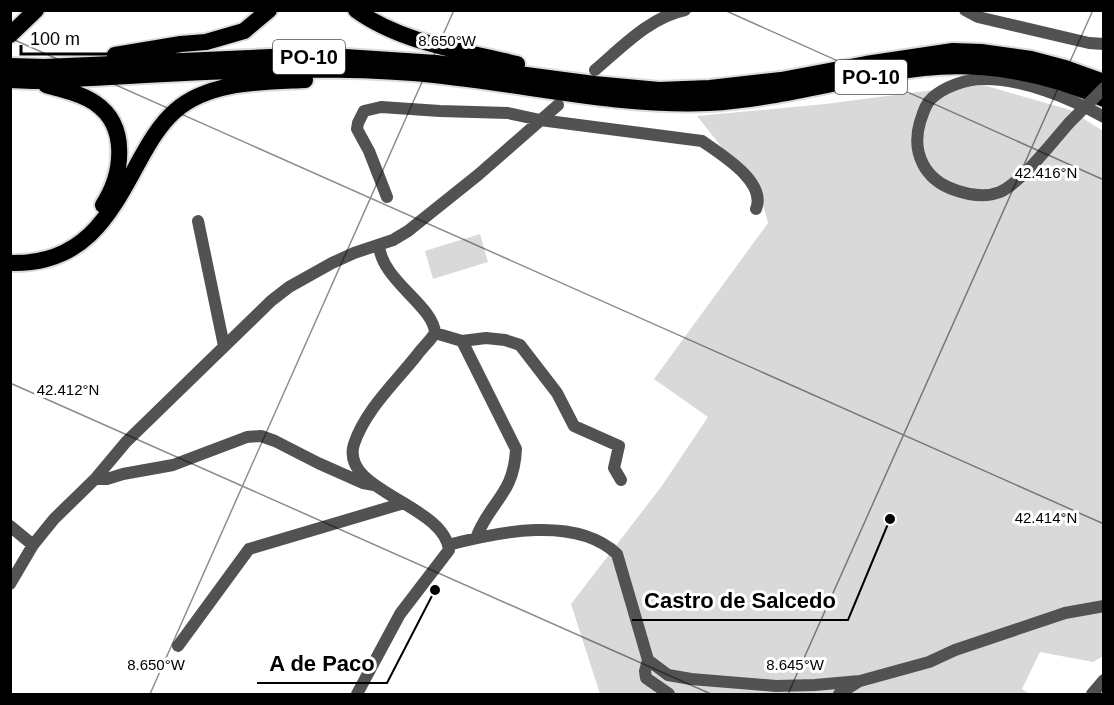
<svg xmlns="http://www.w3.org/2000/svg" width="1114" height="705" font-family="Arial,sans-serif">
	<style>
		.green { fill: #d9d9d9 }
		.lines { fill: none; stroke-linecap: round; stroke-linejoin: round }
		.highway-casing { stroke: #dbdbdb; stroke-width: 20 }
		.minor { stroke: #525252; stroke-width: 12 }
		.highway { stroke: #000; stroke-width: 16 }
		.minor-bridge { stroke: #525252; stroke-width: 12 }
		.ticks { fill: none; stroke: #000; stroke-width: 1.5; stroke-opacity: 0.45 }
		.labels { text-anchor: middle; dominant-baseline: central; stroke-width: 6; stroke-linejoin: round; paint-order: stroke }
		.shield { fill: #fff; stroke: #4c4c4c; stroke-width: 1.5 }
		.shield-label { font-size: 20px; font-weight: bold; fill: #000 }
		.ticks-label { font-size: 15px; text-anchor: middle; fill: #000; stroke: #fff; stroke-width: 6; stroke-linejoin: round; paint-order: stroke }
		.leader { fill: none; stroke: #000; stroke-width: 2 }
		.callout-dot { fill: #000; stroke: #fff; stroke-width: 2 }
		.callout-label { font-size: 22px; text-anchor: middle; font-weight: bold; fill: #000; stroke: #fff; stroke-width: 6; stroke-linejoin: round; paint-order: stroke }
	</style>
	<rect width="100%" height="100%" fill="#fff"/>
	<!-- green -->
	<path class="green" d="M 980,84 L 1070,110 L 1103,131 L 1103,656 L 1093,662 L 1040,652 L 1022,689 L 1030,694 L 600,694 L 571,604 L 661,487 L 708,417 L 654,379 L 768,223 L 757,182 L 727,154 L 697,116 L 825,104 Z
		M 480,234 L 488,262 L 433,279 L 425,251 Z"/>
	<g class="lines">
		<defs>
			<path id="highway" d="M 356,10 C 401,43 464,51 517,64
				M 10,35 L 36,10
				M 115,55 L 181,44 L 206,42 L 244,31 L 269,10
				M 10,66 L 44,67 L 271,57 L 345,57 L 436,63 L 594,84 L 659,90 L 710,88 L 781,80 L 866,64 L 953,51 L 981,52 L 1031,59 L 1065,68 L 1104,82
				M 10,80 L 33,81 C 160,75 287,64 413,73 C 512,81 610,107 709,103 C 782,99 852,76 924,68 C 984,62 1049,73 1104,99
				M 46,85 C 62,90 81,93 95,103 C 129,126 123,174 103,205
				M 10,263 C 82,265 108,219 138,163 C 148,145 159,125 175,111 C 209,81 263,82 305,80"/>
		</defs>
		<!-- highway casing -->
		<use href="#highway" class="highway-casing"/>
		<!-- minor -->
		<path class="minor" d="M 965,10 L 978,17 L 1089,43 L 1104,44
			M 595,70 C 621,48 650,17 685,10
			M 1070,122 C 1053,141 1022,182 1000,192 C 985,198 969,195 955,190 C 925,180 911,153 920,122 C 923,114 925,104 932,98 C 944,87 966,79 983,79 C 1022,78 1070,98 1104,117
			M 387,197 L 369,151 L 357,129 L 358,123 L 364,111 L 381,107 L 440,111 L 508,113 L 540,120 L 702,141 C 722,155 767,182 756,209
			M 198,221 L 224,346
			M 435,333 L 462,341 L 486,338 L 505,340 L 520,345 L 557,393 L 574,426 L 619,446 L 614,468 L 621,480
			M 462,341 L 516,449 C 514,495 490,501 476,538
			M 95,479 L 107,479 L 123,474 L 173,465 L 247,437 L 261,436 L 275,441 L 318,463 L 363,483 L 374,485
			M 10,526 L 33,545
			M 448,545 C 497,532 576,515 617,554 L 648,660 L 668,675 L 691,679 L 776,686 L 815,685 L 860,681 L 929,662 L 955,650 L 1065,613 L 1104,606
			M 10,584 L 33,545 L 54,519 L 95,479 L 126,442 L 271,301 L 289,287 L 332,263 L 354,253 L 393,240 L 408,231 L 478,175 L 558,105
			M 178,646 L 249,549 L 404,503
			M 648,660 L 645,671 L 646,678 L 669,694
			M 357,694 L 400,614 L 449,550 C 444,504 339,491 354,444 C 366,409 395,383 417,355 C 423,347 430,341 435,333 C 434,306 381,280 379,245
			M 839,694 L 858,682
			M 1092,694 L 1104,680"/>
		<!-- highway -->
		<use href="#highway" class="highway"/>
		<!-- minor-bridge -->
		<path class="minor-bridge" d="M 1070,122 L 1104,88"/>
	</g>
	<!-- ticks -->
	<path class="ticks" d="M 724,10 L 1104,180M 10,38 L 1104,524M 10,383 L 711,694M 150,694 L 454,10M 788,694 L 1093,10"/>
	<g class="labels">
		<!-- shield labels -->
		<g class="shield">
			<rect x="273" y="40" width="72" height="34" rx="4.5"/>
			<rect x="835" y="60" width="72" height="34" rx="4.5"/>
		</g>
		<g class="shield-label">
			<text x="309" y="57">PO-10</text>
			<text x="871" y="77">PO-10</text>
		</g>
	</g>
	<g class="ticks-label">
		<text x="447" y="46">8.650°W</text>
		<text x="1046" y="178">42.416°N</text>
		<text x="68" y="395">42.412°N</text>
		<text x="1046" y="523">42.414°N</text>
		<text x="156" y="670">8.650°W</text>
		<text x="795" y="670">8.645°W</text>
	</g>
	<!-- callouts -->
	<path class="leader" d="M890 519L848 620H632M435 590L387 683H257"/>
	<g class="callout-dot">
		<circle cx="890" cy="519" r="6"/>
		<circle cx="435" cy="590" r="6"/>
	</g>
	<g class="callout-label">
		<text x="740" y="608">Castro de Salcedo</text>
		<text x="322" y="671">A de Paco</text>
	</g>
	<!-- border -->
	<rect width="1114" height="705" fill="none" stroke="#000000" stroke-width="24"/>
	<!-- scale -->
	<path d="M21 45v9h142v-9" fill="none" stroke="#000000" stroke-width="3"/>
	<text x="30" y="45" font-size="18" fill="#000000" stroke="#ffffff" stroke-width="4.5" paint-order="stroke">100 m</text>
</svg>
